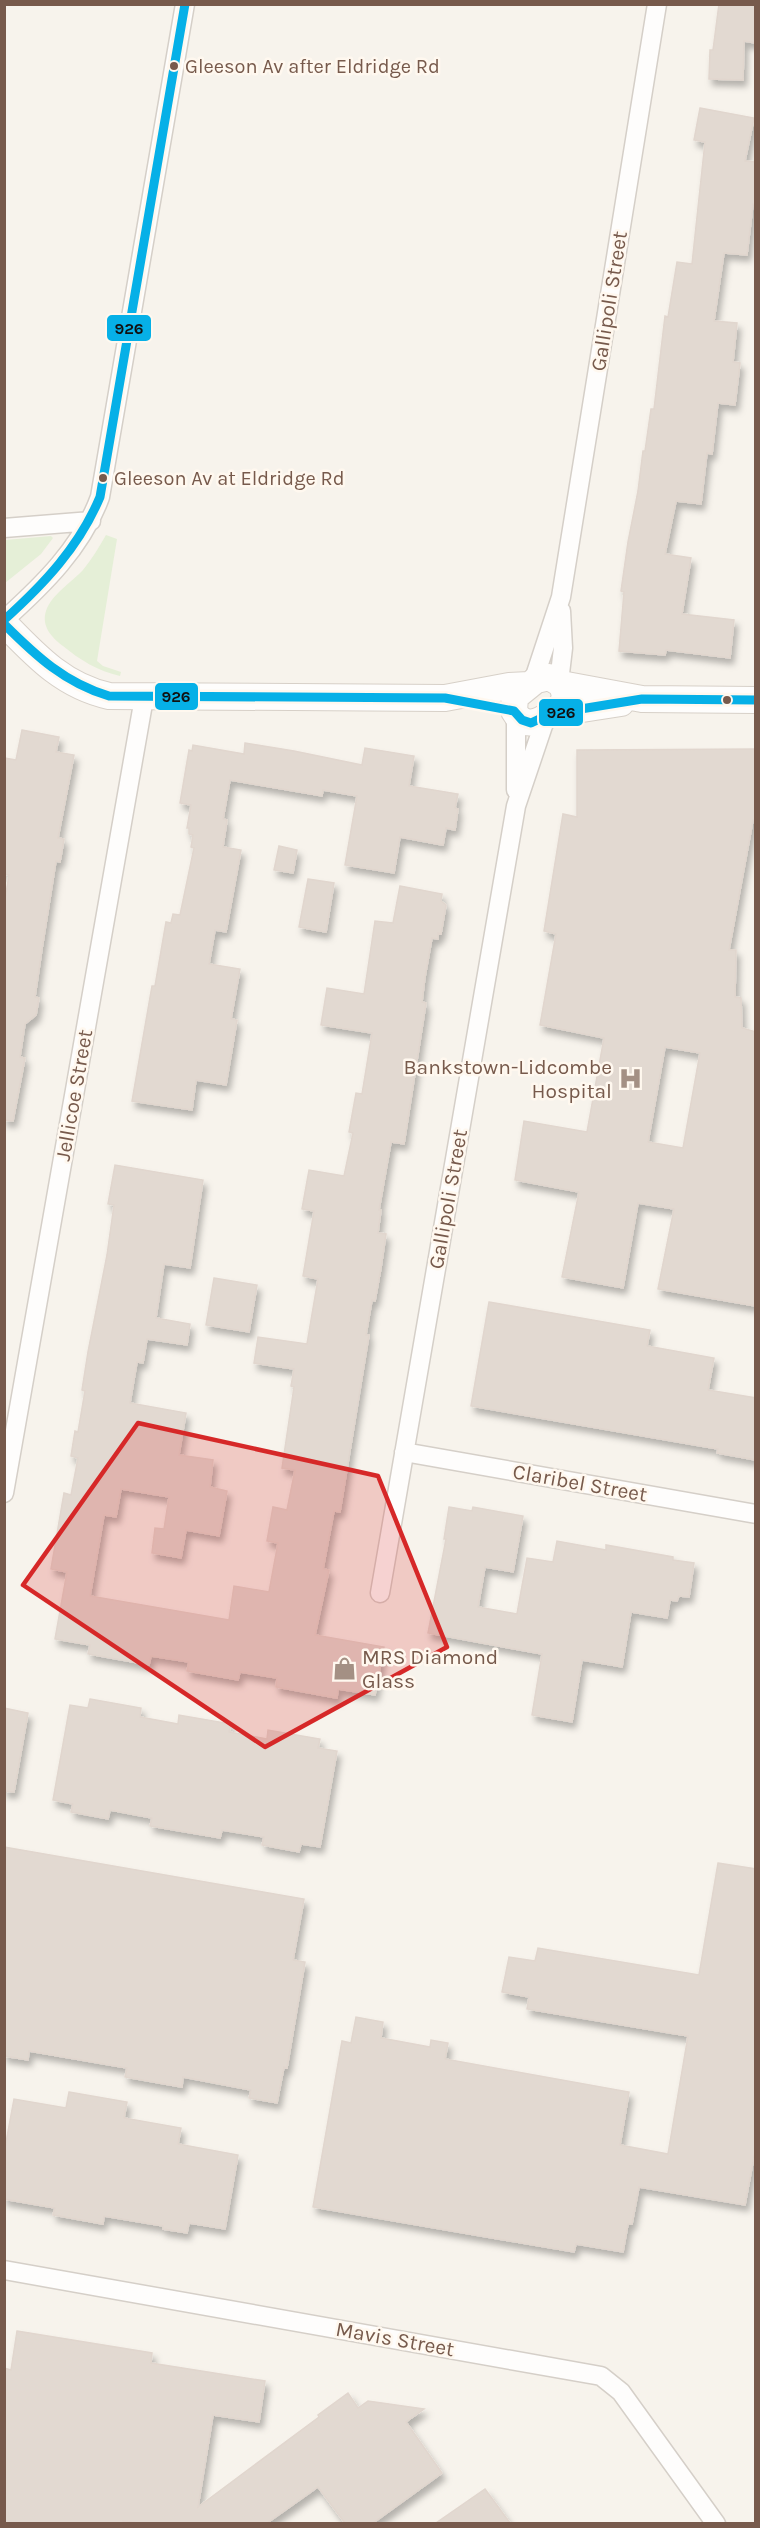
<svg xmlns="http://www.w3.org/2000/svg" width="760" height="2528" font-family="Karla,sans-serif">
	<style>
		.green { fill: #e5efd7 }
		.building { fill: #e2d9d1; stroke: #e1d6ce; stroke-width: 1.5; fill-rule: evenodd; filter: url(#shadow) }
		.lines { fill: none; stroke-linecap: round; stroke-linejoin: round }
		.street-casing { stroke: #d5cfc8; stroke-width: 21 }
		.secondary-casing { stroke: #d7d0c8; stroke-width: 28 }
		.street { stroke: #fefdfc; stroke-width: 18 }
		.secondary { stroke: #fefdfc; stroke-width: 26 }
		.bus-1-casing { stroke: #fff8ef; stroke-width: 14 }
		.bus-1 { stroke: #06b0e7; stroke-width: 9 }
		.marked { fill: #d62828; fill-opacity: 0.2; stroke: #d62828; stroke-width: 4.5; stroke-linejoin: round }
		.bus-dot { fill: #775a4c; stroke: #fff8ef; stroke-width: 2 }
		.labels { text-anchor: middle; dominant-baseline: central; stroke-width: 5; stroke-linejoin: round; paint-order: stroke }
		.bus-label { font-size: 20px; fill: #775a4c; stroke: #fff8ef; text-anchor: start }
		.street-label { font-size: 21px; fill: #775a4c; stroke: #fff8ef }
		.poi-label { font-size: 21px; fill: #775a4c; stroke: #fff8ef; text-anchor: end }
		.line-badge { stroke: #fff8ef; stroke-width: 2 }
		.pale-badge-label { font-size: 16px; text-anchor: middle; font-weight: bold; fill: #111 }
	</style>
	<defs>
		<filter id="shadow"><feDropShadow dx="3.5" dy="6" stdDeviation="3" flood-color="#0004"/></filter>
	</defs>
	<rect width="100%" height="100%" fill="#f7f3ec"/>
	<!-- green -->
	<path class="green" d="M 106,535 L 117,539 L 97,661 L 103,666 L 121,672 L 120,676 C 98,671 80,660 63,646 C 52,638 41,626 46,611 C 51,595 72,582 83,570 C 92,559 99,547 106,535 Z
		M 51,536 L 53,538 L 41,554 L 5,583 L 5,540 Z"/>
	<!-- building -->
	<path class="building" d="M 719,4 L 756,4 L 756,43 L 744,41 L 743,80 L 709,79 L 710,50 L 713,50 Z
		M 700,108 L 754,118 L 745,161 L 756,162 L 756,204 L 753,204 L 747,255 L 724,253 L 714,321 L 737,323 L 733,362 L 740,363 L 735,405 L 718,403 L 712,454 L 707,453 L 701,504 L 676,501 L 665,554 L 691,558 L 682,614 L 734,620 L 730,658 L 666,650 L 665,655 L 619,651 L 624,592 L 621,591 L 628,542 L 638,491 L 643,451 L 645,451 L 651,409 L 654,409 L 665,316 L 668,317 L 677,262 L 692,264 L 705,142 L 694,140 Z
		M 22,730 L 59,737 L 56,752 L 74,755 L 58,838 L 64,839 L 60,862 L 56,861 L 42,949 L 35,997 L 39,998 L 36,1015 L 25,1024 L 20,1057 L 25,1058 L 13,1121 L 4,1120 L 4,905 L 9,875 L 4,874 L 4,758 L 16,760 Z
		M 245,743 L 294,751 L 362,765 L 365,748 L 414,756 L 409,786 L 458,794 L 455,808 L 458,809 L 455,830 L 446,828 L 443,845 L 400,837 L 394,873 L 345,865 L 357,796 L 323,790 L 322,796 L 230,780 L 223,819 L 227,820 L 223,847 L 241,850 L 226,932 L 215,930 L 209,964 L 240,969 L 231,1019 L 237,1020 L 226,1085 L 196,1080 L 192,1110 L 132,1101 L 152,986 L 155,986 L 166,922 L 171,923 L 173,914 L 180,915 L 194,848 L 191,847 L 193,835 L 189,834 L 189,828 L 187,828 L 191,805 L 180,803 L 189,750 L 192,751 L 193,745 L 244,754 Z
		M 756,749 L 756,820 L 753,820 L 729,950 L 736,950 L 735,997 L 741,998 L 742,1028 L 756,1032 L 756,1306 L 658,1289 L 674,1209 L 638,1203 L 623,1288 L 562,1277 L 579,1192 L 515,1180 L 524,1121 L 587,1132 L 604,1038 L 540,1025 L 556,934 L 544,931 L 563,814 L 577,817 L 577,750 ZM 665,1047 L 700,1053 L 683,1148 L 648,1142 Z
		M 279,846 L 297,850 L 293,873 L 274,870 Z
		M 308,879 L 334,883 L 326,932 L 299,927 Z
		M 400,886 L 442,894 L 441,901 L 446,905 L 441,934 L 438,933 L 438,939 L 432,938 L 425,977 L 422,1002 L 426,1003 L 404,1144 L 391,1142 L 379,1210 L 381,1210 L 378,1233 L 386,1234 L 381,1268 L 375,1301 L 372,1300 L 366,1335 L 369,1335 L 340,1512 L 334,1511 L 323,1569 L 329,1570 L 315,1635 L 384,1647 L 375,1695 L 338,1689 L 337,1698 L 276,1687 L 277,1678 L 240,1672 L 238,1680 L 187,1671 L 189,1662 L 151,1656 L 149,1665 L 88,1654 L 90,1645 L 55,1639 L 67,1572 L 51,1569 L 64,1493 L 71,1495 L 78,1458 L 71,1456 L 75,1431 L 78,1432 L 85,1391 L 82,1390 L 88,1352 L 107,1255 L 114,1205 L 108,1204 L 115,1165 L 203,1180 L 190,1268 L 164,1264 L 156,1318 L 190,1324 L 187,1345 L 147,1339 L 143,1363 L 137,1362 L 130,1403 L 186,1413 L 179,1455 L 213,1460 L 210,1487 L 227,1491 L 219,1536 L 186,1530 L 181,1558 L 152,1553 L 155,1528 L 164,1529 L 169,1497 L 121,1489 L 116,1517 L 104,1515 L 90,1596 L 229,1620 L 234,1586 L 269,1592 L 278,1543 L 267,1541 L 273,1507 L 287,1510 L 295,1470 L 282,1468 L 294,1387 L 291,1386 L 294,1369 L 254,1363 L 258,1337 L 307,1344 L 318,1279 L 303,1276 L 314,1211 L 302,1209 L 309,1170 L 344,1176 L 353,1133 L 349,1132 L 356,1093 L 362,1094 L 372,1033 L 321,1025 L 327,988 L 364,994 L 375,921 L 393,923 Z
		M 214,1278 L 257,1285 L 249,1332 L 206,1325 Z
		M 489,1302 L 650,1330 L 647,1346 L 714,1358 L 708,1390 L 756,1398 L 756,1460 L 717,1453 L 718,1449 L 471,1406 Z
		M 449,1507 L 472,1511 L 473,1507 L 523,1516 L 513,1572 L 485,1567 L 478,1607 L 517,1614 L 527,1558 L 553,1562 L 557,1541 L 606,1550 L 606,1545 L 673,1557 L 673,1560 L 694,1563 L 689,1597 L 679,1596 L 677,1601 L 670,1600 L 667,1618 L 631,1612 L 622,1667 L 582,1660 L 572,1722 L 532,1715 L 542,1654 L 428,1633 L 446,1539 L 444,1539 Z
		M 90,1699 L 141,1708 L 140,1717 L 178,1724 L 179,1715 L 231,1724 L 229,1732 L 267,1739 L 268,1730 L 320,1739 L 318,1748 L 337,1751 L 320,1847 L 301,1844 L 299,1852 L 262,1845 L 264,1837 L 222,1830 L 220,1838 L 150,1826 L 152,1818 L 110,1810 L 108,1819 L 71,1812 L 73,1804 L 53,1800 L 70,1705 L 88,1708 Z
		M 4,1708 L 28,1713 L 14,1792 L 4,1791 Z
		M 4,1847 L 304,1899 L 293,1960 L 305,1962 L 287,2068 L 284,2067 L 277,2103 L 249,2098 L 251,2090 L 183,2077 L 182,2087 L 125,2077 L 127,2068 L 29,2051 L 28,2060 L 4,2056 Z
		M 718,1863 L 756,1869 L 756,2146 L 745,2205 L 639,2187 L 632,2224 L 628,2224 L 623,2252 L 576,2244 L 574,2252 L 313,2207 L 342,2041 L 351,2043 L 356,2017 L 383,2022 L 381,2038 L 430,2047 L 431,2040 L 448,2043 L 445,2059 L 629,2092 L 620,2145 L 668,2154 L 688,2036 L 527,2009 L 529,1997 L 502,1992 L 509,1957 L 535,1961 L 538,1948 L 699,1975 Z
		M 69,2092 L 127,2102 L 124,2118 L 181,2128 L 178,2144 L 238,2155 L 225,2229 L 189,2223 L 187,2233 L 163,2229 L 163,2226 L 104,2216 L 103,2224 L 53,2215 L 55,2208 L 4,2199 L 4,2153 L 14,2099 L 66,2108 Z
		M 17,2331 L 152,2353 L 151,2363 L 265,2381 L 259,2422 L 213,2415 L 198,2507 L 319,2417 L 318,2415 L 348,2393 L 358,2408 L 368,2401 L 424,2409 L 406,2422 L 442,2473 L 373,2523 L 345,2523 L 318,2487 L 267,2523 L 140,2523 L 123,2521 L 123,2523 L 4,2523 L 4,2368 L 11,2370 Z
		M 485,2489 L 510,2523 L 436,2523 Z"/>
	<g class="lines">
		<defs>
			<path id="street" d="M 4,528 L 91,521
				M 4,620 C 43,585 82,547 100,497 L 185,4
				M 533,682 L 561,597 L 657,4
				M 559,682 L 563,648 L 561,611
				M 516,714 L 516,790
				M 404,1452 L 756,1514
				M 4,1493 L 144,698
				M 380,1593 L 516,806 L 546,717
				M 4,2270 L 601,2376 L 621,2392 L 716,2524"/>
			<path id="secondary" d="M 4,623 C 35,655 63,686 109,696 L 445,698 L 509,686 L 529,685
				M 549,677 L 561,684 C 563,689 566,694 564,699 C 563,706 557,709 551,713 C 538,723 524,729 514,711 L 515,697 L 536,680 Z
				M 561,684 L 642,699 L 756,700
				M 550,714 L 621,703"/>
		</defs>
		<!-- street casing -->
		<use href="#street" class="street-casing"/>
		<!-- secondary casing -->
		<use href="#secondary" class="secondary-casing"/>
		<!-- street -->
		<use href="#street" class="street"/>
		<!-- secondary -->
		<use href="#secondary" class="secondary"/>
		<defs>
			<path id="bus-1" d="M 4,620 C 44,584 79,547 100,497 L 185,4
				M 4,624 C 36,656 65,683 109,696 L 445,698 L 514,711 L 522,720 L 531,723 L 550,714 L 642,699 L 756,700"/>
		</defs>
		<!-- bus-1 casing -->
		<use href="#bus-1" class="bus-1-casing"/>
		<!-- bus-1 -->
		<use href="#bus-1" class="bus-1"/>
	</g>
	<!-- marked area -->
	<path class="marked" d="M 138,1423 L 378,1476 L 447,1647 L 265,1747 L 23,1585 Z"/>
	<!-- icons -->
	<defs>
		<symbol id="hospital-bare" viewBox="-9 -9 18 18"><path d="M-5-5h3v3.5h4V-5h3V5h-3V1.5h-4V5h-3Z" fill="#a49084" stroke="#fff8ef" stroke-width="2.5" paint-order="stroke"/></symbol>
		<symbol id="shop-bare" viewBox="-9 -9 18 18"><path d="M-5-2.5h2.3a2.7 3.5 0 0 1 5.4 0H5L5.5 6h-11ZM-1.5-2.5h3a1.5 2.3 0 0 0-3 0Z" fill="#a49084" stroke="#fff8ef" stroke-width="2.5" paint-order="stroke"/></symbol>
	</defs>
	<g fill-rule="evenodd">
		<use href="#hospital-bare" x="614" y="1062" width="33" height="33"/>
		<use href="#shop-bare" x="328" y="1652" width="33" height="33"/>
	</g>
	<!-- markers -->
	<g class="bus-dot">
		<circle cx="174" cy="66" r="5"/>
		<circle cx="103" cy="478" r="5"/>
		<circle cx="727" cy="700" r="5"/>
	</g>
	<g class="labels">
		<!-- bus labels -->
		<g class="bus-label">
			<text x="185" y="66">Gleeson Av after Eldridge Rd</text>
			<text x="114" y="478">Gleeson Av at Eldridge Rd</text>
		</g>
		<!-- street labels -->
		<g class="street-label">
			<text transform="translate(609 301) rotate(-81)">Gallipoli Street</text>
			<text transform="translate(74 1095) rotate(-80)">Jellicoe Street</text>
			<text transform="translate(448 1199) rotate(-80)">Gallipoli Street</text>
			<text transform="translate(580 1483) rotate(10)">Claribel Street</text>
			<text transform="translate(395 2339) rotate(10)">Mavis Street</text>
		</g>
		<!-- poi labels -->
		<g class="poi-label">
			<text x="612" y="1067">Bankstown-Lidcombe<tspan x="612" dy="24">Hospital</tspan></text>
			<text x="362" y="1657" text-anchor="start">MRS Diamond<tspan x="362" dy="24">Glass</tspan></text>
		</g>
	</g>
	<g class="line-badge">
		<rect x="106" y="314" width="46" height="28" rx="6" fill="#06b0e7"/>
		<rect x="154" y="682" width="45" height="29" rx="6" fill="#06b0e7"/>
		<rect x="538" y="698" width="46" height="29" rx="6" fill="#06b0e7"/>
	</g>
	<g class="pale-badge-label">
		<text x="129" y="334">926</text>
		<text x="176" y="702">926</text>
		<text x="561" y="718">926</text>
	</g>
	<!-- border -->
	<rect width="760" height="2528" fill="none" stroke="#775a4c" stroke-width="12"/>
</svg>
